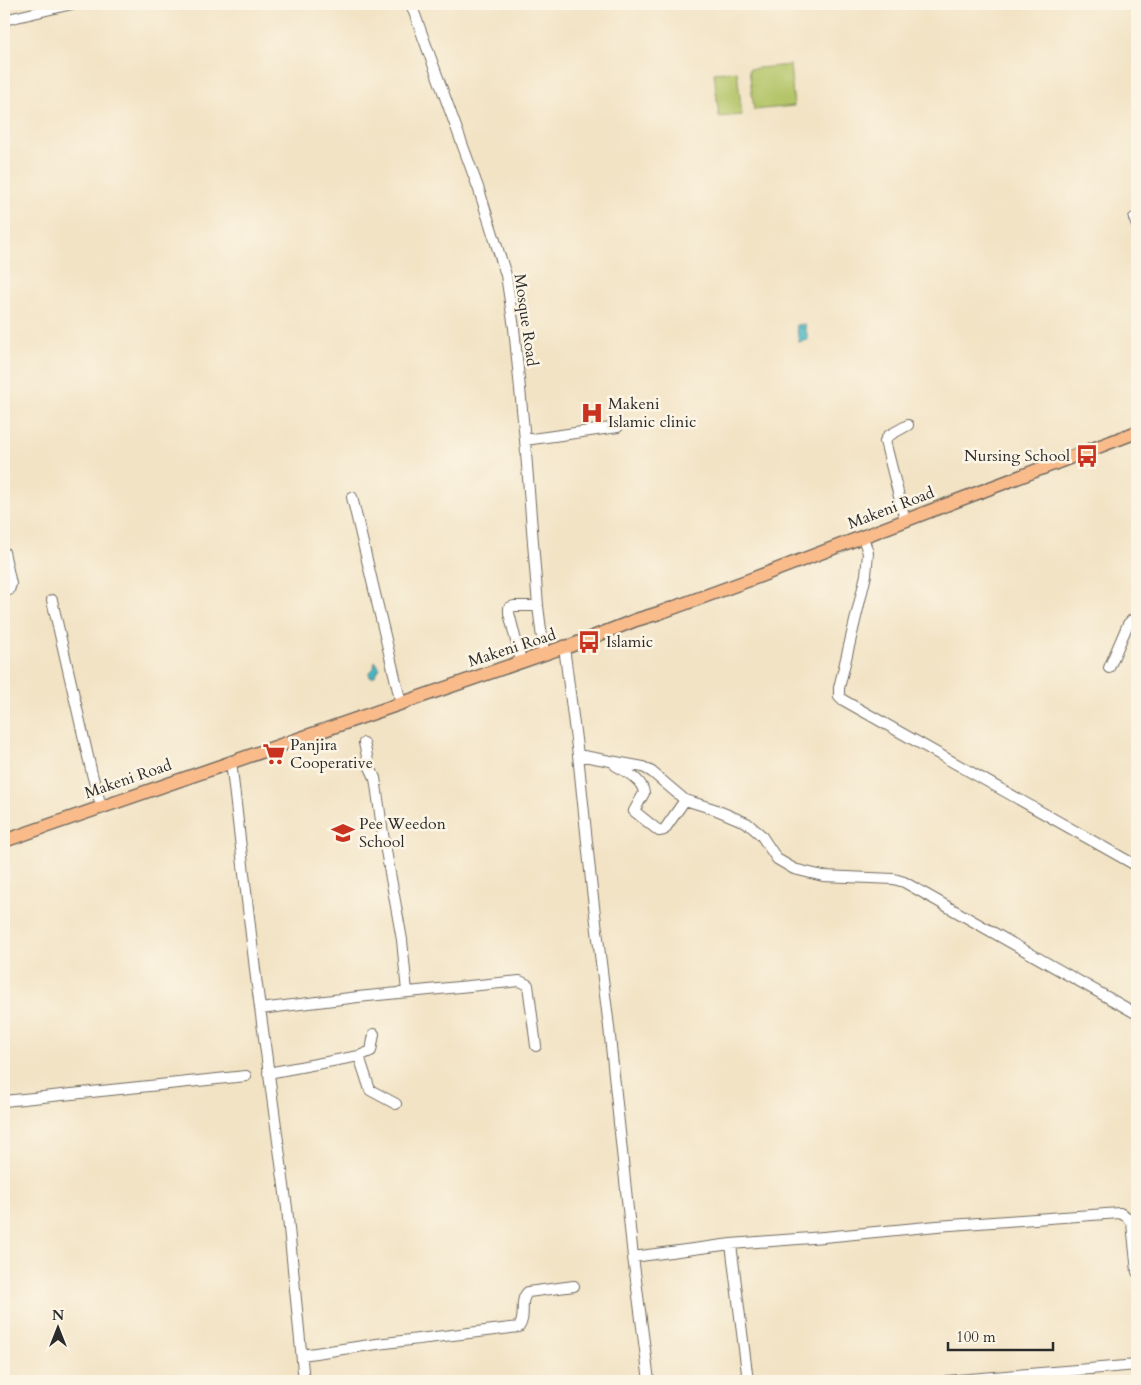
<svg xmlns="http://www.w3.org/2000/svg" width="1141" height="1385" font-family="Cardo,serif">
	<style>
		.pitch { fill: #b4c569; stroke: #70784a }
		.water { fill: url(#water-ripples); stroke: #397076 }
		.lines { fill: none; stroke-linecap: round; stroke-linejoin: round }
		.minor-casing { stroke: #716b61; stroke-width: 12 }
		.major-casing { stroke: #716b61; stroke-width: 15 }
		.minor { stroke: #fff; stroke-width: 10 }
		.major { stroke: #fabb8b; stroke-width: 12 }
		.labels { text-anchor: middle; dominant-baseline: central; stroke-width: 5; stroke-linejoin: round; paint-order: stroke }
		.street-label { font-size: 16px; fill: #2b2b2b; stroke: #fcf5e5 }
		.poi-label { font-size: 16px; fill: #2b2b2b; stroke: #fcf5e5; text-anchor: start }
	</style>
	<defs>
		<pattern id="water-ripples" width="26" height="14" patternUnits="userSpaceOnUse" patternTransform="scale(1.25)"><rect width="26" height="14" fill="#47b5c2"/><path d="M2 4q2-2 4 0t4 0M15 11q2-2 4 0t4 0" fill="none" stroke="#3b939e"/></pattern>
	</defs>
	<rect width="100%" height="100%" fill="#fcf5e5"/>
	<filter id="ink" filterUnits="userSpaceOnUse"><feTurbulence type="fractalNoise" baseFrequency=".02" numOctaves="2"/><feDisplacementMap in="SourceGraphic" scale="10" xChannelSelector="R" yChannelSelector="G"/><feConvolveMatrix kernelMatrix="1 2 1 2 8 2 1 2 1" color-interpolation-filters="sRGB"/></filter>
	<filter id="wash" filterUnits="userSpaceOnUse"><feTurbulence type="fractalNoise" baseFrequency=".0096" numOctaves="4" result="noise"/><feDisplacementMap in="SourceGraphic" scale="20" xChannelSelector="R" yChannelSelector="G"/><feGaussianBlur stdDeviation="1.12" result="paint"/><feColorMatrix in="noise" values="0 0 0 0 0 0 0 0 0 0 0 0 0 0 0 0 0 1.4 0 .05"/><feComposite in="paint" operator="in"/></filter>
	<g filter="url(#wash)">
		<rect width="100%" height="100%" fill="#f2e3c5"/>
		<!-- pitch -->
		<path class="pitch" d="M 790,65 L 794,106 L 754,110 L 749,69 Z
			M 737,71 L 742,115 L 719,117 L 714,73 Z"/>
		<!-- water -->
		<path class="water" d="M 805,324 L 808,340 L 799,342 L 796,325 Z
			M 375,661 L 380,668 L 374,677 L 370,677 L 369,673 L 374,668 Z"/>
	</g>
	<g filter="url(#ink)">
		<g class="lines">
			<defs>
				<path id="minor" d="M 411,4 L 479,190 L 506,275 L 514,328 L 525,440 L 538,606 L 544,654
					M 4,20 L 72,4
					M 1134,218 L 1137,226
					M 525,440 L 618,427
					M 352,497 L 401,703
					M 905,520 L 885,441 L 888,436 L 908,425
					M 863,537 L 868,553 L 866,575 L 839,688 L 839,696 L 843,700 L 1137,866
					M 4,552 L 11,584 L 9,590 L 4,592
					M 52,600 L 92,774 L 101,806
					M 564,647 L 578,755 L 592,890 L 609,1027 L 633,1257 L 649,1381
					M 521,661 L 509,613 L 509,608 L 514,606 L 538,606
					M 1109,668 L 1128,624 L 1132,620 L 1137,617
					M 364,743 L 369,765 L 375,778 L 383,834 L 402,940 L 407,992
					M 578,755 L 643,767 L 652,772 L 685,800 L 714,809 L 747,823 L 761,835 L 777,859 L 794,869 L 823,876 L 894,879 L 904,882 L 1137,1014
					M 231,761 L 256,978 L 287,1208 L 304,1381
					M 615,765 C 626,772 642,779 644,793 L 634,811 L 659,831 L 664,830 L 685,800
					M 260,1009 L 358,997 L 520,981 L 528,985 L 536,1046
					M 359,1056 L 370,1090 L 396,1104
					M 268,1073 L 359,1056 L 371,1051 L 374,1034
					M 4,1101 L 246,1076
					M 633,1257 L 731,1244
					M 302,1355 L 377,1344 L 519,1327 C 527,1316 518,1301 528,1292 L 574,1286
					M 748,1381 L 731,1244 L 824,1237 L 937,1226 L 1120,1213 L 1127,1217 L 1132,1223 L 1137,1272
					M 946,1381 L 1137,1365"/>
				<path id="major" d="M 4,841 L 564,647 L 570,646 L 636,620 L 659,613 L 752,579 L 1137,432"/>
			</defs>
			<!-- minor casing -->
			<use href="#minor" class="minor-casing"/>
			<!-- major casing -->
			<use href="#major" class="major-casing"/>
			<!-- minor -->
			<use href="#minor" class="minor"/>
			<!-- major -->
			<use href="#major" class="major"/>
		</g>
	</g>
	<!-- icons -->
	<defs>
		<symbol id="hospital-bare" viewBox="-9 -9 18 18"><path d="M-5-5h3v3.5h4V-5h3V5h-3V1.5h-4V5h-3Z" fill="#c8321e" stroke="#fcf5e5" stroke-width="2.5" paint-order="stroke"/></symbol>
		<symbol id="bus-bare" viewBox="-9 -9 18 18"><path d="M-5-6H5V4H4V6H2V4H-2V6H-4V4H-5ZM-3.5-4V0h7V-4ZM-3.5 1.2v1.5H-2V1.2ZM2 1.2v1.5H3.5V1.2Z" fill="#c8321e" stroke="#fcf5e5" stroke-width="2.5" paint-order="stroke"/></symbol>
		<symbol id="supermarket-bare" viewBox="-9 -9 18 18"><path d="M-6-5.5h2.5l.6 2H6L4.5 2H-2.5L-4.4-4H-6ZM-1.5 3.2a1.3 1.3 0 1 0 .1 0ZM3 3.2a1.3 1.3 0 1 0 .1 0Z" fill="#c8321e" stroke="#fcf5e5" stroke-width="2.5" paint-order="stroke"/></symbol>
		<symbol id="school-bare" viewBox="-9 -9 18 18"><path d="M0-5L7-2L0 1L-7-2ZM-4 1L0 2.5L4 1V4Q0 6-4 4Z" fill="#c8321e" stroke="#fcf5e5" stroke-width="2.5" paint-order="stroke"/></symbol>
	</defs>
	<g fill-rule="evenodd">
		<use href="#hospital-bare" x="576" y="397" width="32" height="32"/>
		<use href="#bus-bare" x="1071" y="440" width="32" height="32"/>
		<use href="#bus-bare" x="573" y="626" width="32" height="32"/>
		<use href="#supermarket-bare" x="258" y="738" width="32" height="32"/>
		<use href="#school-bare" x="327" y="817" width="32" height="32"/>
	</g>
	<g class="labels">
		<!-- street labels -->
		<g class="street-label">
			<text transform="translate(526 320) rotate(82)">Mosque Road</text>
			<text transform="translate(891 508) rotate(-21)">Makeni Road</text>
			<text transform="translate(512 648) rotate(-18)">Makeni Road</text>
			<text transform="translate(128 779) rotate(-19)">Makeni Road</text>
		</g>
		<!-- poi labels -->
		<g class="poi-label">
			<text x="608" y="404">Makeni<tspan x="608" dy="18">Islamic clinic</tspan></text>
			<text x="1070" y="456" text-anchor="end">Nursing School</text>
			<text x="606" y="642">Islamic</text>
			<text x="290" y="745">Panjira<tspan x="290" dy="18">Cooperative</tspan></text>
			<text x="359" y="824">Pee Weedon<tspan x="359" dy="18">School</tspan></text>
		</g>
	</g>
	<!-- margin -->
	<rect width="1141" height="1385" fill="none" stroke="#fcf5e5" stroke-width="20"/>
	<!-- north arrow -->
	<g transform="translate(58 1328)" stroke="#fcf5e5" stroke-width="4" paint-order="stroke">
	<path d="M0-4L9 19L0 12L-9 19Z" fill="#2b2b2b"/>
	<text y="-8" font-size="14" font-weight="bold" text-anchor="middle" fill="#2b2b2b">N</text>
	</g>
	<!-- scale -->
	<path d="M948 1342v8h105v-8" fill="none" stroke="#2b2b2b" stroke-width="2.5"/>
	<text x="956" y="1342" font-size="15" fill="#2b2b2b" stroke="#fcf5e5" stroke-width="4" paint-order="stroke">100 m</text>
</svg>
